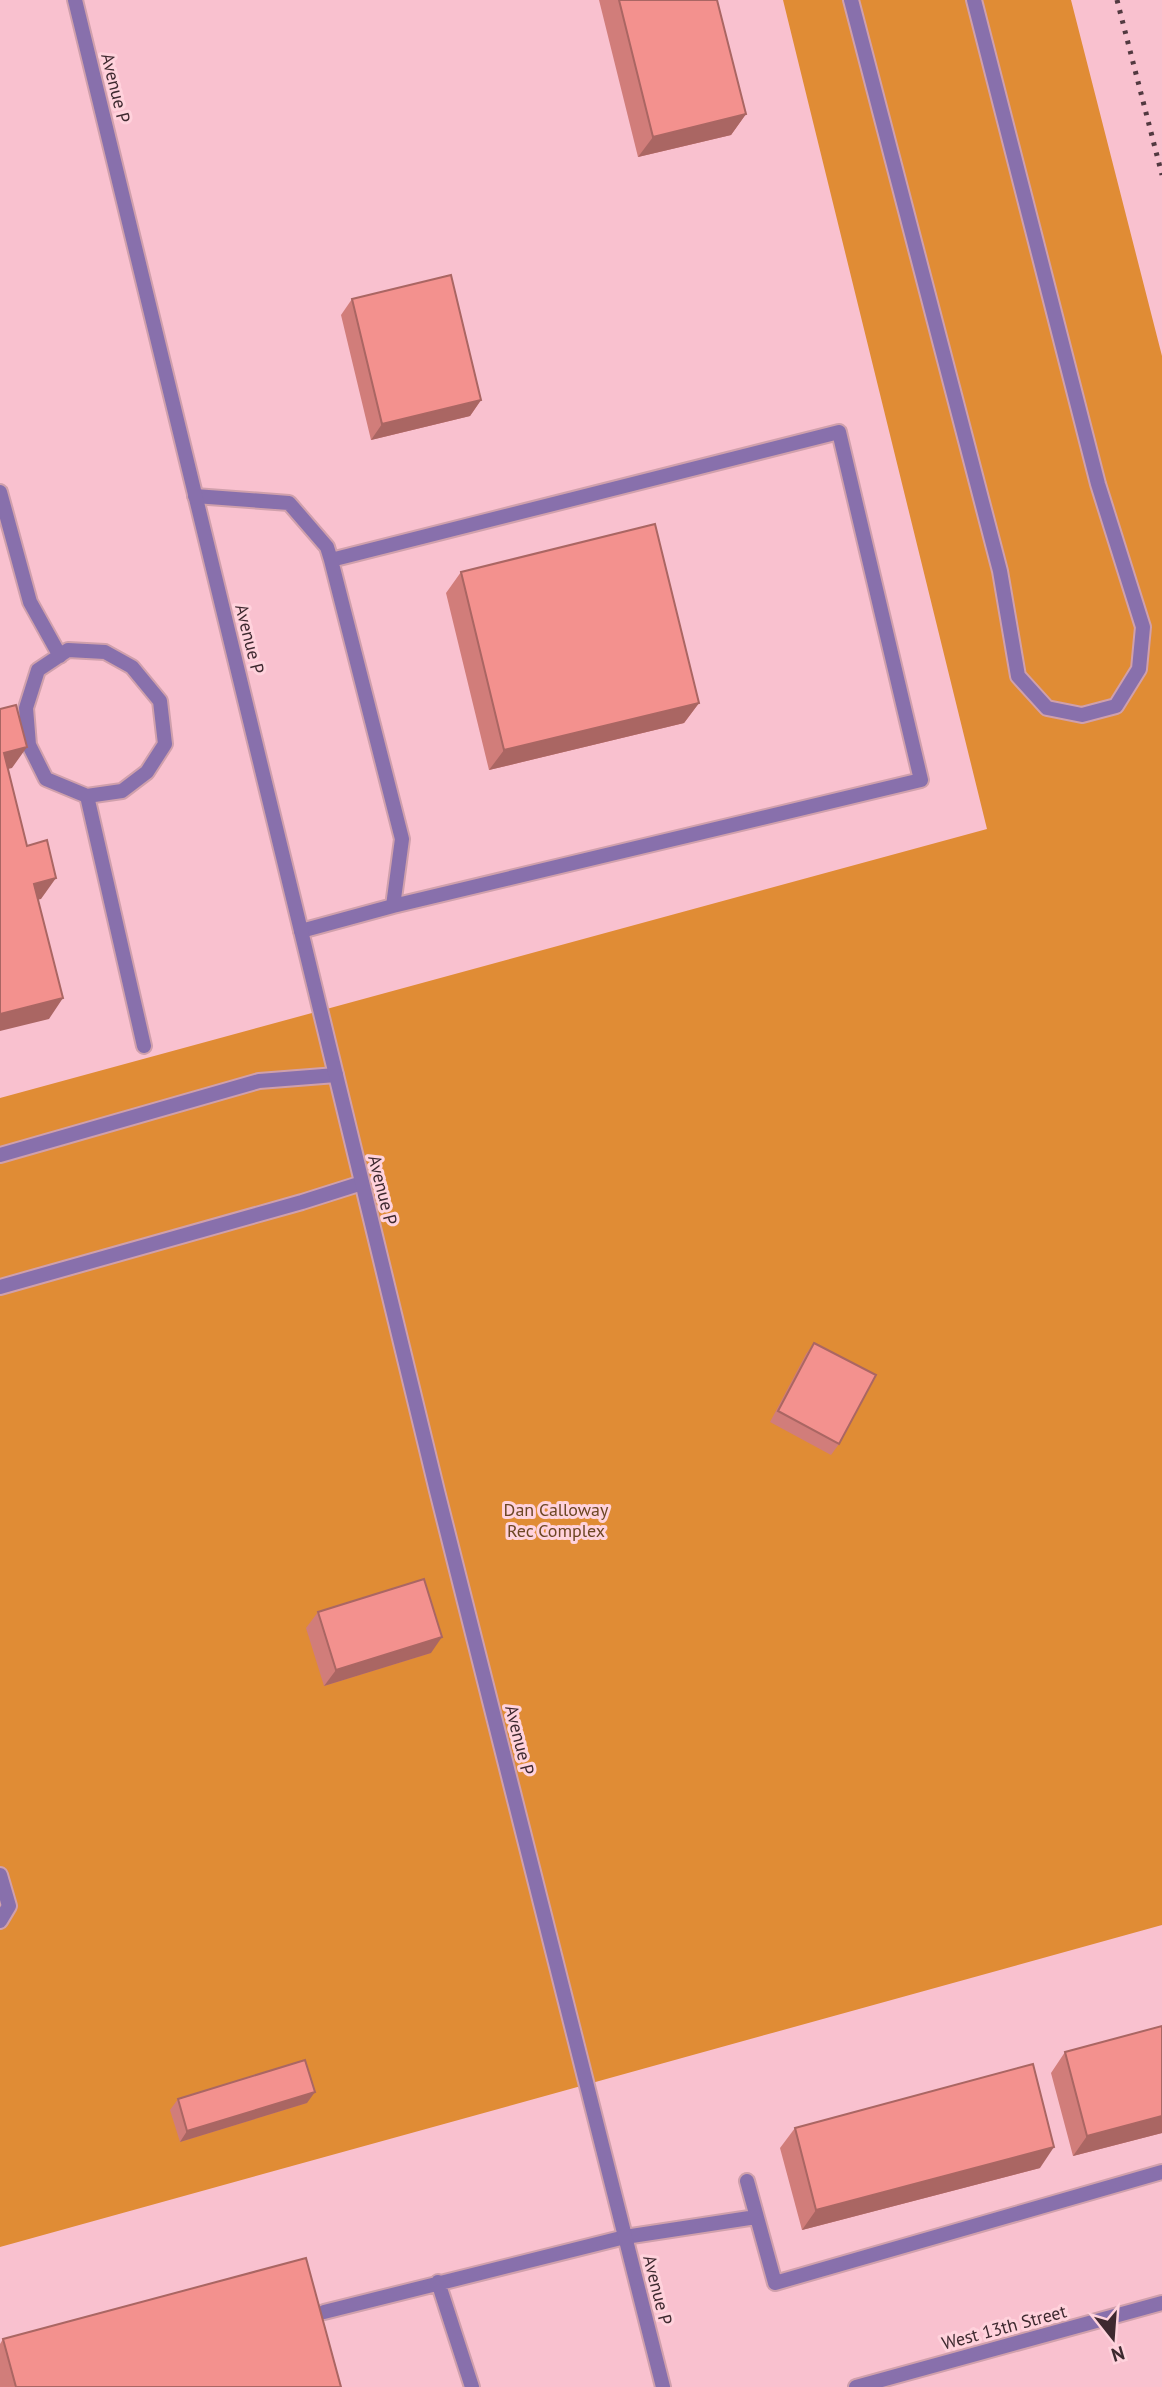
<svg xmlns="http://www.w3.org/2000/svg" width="1162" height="2387" font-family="'PT Sans',sans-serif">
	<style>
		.green { fill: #e08c35 }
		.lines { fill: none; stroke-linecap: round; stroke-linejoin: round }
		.lane-casing { stroke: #d0a0ac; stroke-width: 18 }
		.street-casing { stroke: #d0a0ac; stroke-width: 18 }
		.lane { stroke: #8870ac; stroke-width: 14 }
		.street { stroke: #8870ac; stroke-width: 14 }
		.rail { stroke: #523940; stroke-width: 5; stroke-dasharray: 3.5 7; stroke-linecap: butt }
		.wall { fill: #d17d7a }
		.shaded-wall { fill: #aa6663 }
		.building { fill: #f3918e; stroke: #aa6663; stroke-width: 2 }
		.labels { text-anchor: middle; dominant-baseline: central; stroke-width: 6; stroke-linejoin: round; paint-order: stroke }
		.street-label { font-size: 18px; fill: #3e292f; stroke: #ffd2dc }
		.park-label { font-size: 18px; fill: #6c4623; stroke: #ffd2dc }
	</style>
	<rect width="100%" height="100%" fill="#f9c1cf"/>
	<!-- green -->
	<path class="green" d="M 783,0 L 1071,0 L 1162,356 L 1162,1925 L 0,2247 L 0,1098 L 987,829 Z"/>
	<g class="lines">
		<defs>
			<path id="lane" d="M 851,0 L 1000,571 L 1018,676 L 1047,708 L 1082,715 L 1116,706 L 1139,669 L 1143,627 L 1098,484 L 974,0
				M 0,492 L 30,602 L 60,656
				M 195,496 L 289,503 L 327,547 L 331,560 L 402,839 L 393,906 L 301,931
				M 331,560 L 839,432 L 921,780 L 393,906
				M 87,796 L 122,791 L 147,772 L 165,744 L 160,701 L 132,667 L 105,652 L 68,650 L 38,670 L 26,708 L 29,745 L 46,779 L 87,796 L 144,1046
				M 0,1155 L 259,1081 L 336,1075
				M 0,1287 L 302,1202 L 362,1183
				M 0,1875 L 9,1906 L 0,1921
				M 747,2181 L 775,2283 L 1162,2172
				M 438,2282 L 472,2387
				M 324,2312 L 625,2237 L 756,2217"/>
			<path id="street" d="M 75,0 L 437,1491 L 663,2387
				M 856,2387 L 1162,2303"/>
		</defs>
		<!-- lane casing -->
		<use href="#lane" class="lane-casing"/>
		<!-- street casing -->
		<use href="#street" class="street-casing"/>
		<!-- lane -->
		<use href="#lane" class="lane"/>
		<!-- street -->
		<use href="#street" class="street"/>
		<!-- rail -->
		<path class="rail" d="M 1117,0 L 1162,175"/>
	</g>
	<!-- wall -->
	<path class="wall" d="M 599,0 L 717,0 L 746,114 L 731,135 L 638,157 Z
		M 352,299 L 481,400 L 470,416 L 371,440 L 341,315 Z
		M 461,572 L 699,703 L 684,723 L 489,770 L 446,593 Z
		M 814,1343 L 839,1444 L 831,1455 L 770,1422 L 806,1354 Z
		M 318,1612 L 431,1653 L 324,1686 L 306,1628 Z
		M 1065,2052 L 1162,2133 L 1073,2156 L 1051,2073 Z
		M 178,2099 L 307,2103 L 180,2142 L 170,2110 Z
		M 795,2128 L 1040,2168 L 802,2230 L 780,2148 Z
		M 3,2339 L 341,2387 L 0,2387 L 0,2344 Z"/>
	<!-- shaded-wall -->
	<path class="shaded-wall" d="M 746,114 L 731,135 L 638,157 L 653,137 Z
		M 481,400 L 470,416 L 371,440 L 382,424 Z
		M 699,703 L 684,723 L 489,770 L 504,750 Z
		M 27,747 L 12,768 L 0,771 L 4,753 Z
		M 56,878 L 41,899 L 20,904 L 34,884 Z
		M 63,998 L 49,1019 L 0,1031 L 0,1014 Z
		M 442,1637 L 431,1653 L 324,1686 L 336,1670 Z
		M 315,2092 L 307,2103 L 180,2142 L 187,2131 Z
		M 1162,2116 L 1162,2133 L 1073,2156 L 1087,2136 Z
		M 1054,2147 L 1040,2168 L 802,2230 L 816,2210 Z"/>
	<!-- building -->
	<path class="building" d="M 619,0 L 717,0 L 746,114 L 653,137 Z
		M 451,275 L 481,400 L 382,424 L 352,299 Z
		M 655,524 L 699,703 L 504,750 L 461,572 Z
		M 16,705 L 27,747 L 4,753 L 27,846 L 47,840 L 56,878 L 34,884 L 63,998 L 0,1014 L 0,709 Z
		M 814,1343 L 876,1375 L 839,1444 L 778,1411 Z
		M 424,1579 L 442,1637 L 336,1670 L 318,1612 Z
		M 1162,2026 L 1162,2116 L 1087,2136 L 1065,2052 Z
		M 305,2060 L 315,2092 L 187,2131 L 178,2099 Z
		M 1033,2064 L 1054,2147 L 816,2210 L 795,2128 Z
		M 306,2258 L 341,2387 L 16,2387 L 3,2339 Z"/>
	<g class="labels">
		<!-- street labels -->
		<g class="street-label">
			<text transform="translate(116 88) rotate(76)">Avenue P</text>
			<text transform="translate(250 639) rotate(76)">Avenue P</text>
			<text transform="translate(383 1190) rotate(76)">Avenue P</text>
			<text transform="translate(520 1740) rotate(76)">Avenue P</text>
			<text transform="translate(658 2290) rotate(76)">Avenue P</text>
			<text transform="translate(1004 2327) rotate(-15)">West 13th Street</text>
		</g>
		<!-- park labels -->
		<g class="park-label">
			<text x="556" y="1509">Dan Calloway<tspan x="556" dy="21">Rec Complex</tspan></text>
		</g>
	</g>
	<!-- north arrow -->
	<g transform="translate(1113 2338) rotate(163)" stroke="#ffd2dc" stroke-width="5" paint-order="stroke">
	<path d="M0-5L12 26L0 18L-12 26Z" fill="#3e292f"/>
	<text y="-10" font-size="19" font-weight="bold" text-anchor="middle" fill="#3e292f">N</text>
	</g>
</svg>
